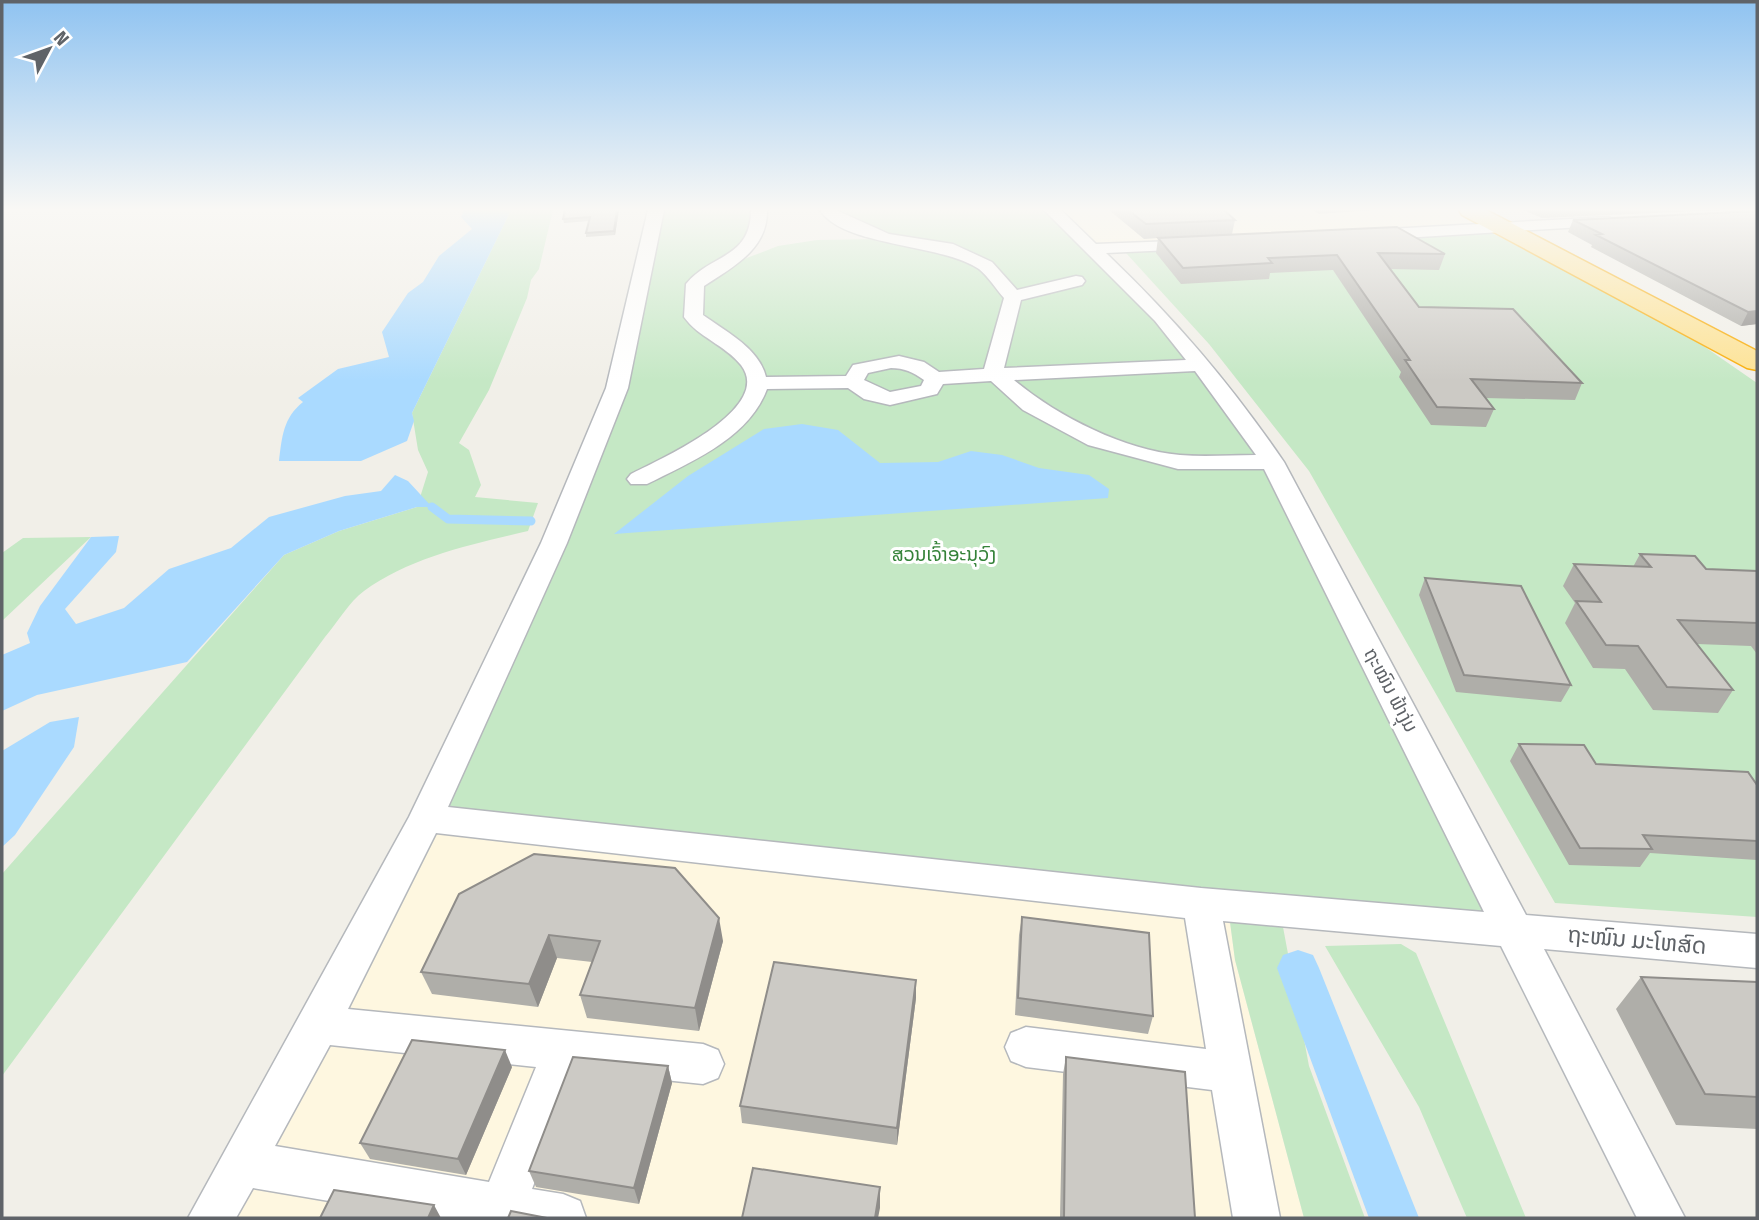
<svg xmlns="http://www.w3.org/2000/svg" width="1759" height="1220" font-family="'Fira Sans Condensed','Noto Sans Lao',sans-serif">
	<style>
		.commercial { fill: #fef7e0 }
		.green { fill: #c5e8c5 }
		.water { fill: #aadaff }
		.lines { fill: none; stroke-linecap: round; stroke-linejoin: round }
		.stream { stroke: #aadaff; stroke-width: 9 }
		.canal { fill: #aadaff; fill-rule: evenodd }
		.minor-casing { stroke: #b5b8bc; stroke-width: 3 }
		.highway-casing { stroke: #f9ab00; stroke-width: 3 }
		.minor { fill: #fff; fill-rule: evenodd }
		.highway { fill: #fde293; fill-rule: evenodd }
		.wall { fill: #afaea9 }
		.shaded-wall { fill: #8f8d8a }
		.building { fill: #cccac5; stroke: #8f8d8a; stroke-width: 2 }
		.labels { text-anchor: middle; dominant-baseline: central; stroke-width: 6; stroke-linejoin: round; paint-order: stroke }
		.park-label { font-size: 19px; fill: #348238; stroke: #fff }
		.street-label { font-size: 19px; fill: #5f6368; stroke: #fff }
		.near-street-label { font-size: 23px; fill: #5f6368; stroke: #fff }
	</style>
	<rect width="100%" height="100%" fill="#f1efe8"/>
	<!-- commercial -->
	<path class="commercial" d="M 1052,210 L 1470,210 L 1504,228 L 1095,249 Z
		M 426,818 L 1228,907 L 1235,960 L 1304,1218 L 211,1218 Z"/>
	<!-- green -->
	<path class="green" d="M 511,210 L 553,210 L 539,269 L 531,280 L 527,298 L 489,390 L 459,443 L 469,450 L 481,485 L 475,497 L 538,503 L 528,531 C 473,544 410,557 364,591 C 349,602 337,623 325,637 L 2,1076 L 2,874 L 284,555 L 339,531 L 417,507 L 428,472 L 418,450 L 412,413 Z
		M 656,210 L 759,210 L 762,223 L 739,261 L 778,246 L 817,240 L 884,239 L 832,216 L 828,210 L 1052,210 L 1241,415 L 1516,929 L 1280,911 L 1309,1066 L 1365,1218 L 1304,1218 L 1235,960 L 1228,907 L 426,818 L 617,388 Z
		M 1492,233 L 1689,336 L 1757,383 L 1757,917 L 1555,903 L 1309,471 L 1209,344 L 1126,253 Z
		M 91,537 L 2,621 L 2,553 L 23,538 Z
		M 1401,944 L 1416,953 L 1526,1218 L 1467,1218 L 1419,1107 L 1325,946 Z"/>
	<!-- water -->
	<path class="water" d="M 464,210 L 511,210 L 412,413 L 414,421 L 407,441 L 361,461 L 279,461 C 282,437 283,418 303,402 L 298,398 L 338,369 L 389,357 L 382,332 L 408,293 L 423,282 L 439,256 L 472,229 L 461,217 Z
		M 802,424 L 838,430 L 880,463 L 938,462 L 971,451 L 1002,455 L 1039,468 L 1089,475 L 1109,489 L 1108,498 L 614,534 L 688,476 L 764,429 Z
		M 395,475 L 408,481 L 432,507 L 417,507 L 339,531 L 284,555 L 187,662 L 37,695 L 2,711 L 2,655 L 30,643 L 27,633 L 40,606 L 91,537 L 119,536 L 116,552 L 65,609 L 76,624 L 124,608 L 169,569 L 231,548 L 269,517 L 345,496 L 381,491 Z
		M 79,717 L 74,747 L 15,835 L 2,847 L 2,751 L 50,722 Z"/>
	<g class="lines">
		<!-- stream -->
		<path class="stream" d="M 432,507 L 448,519 L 531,521"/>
		<!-- canal -->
		<path class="canal" d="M 1298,950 L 1313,955 L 1319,968 L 1419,1218 L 1369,1218 L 1277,968 L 1283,955 Z"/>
		<defs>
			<path id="minor" d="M 648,210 L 664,210 L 628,388 L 567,543 L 448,807 L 1201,888 L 1484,912 L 1264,469 L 1178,469 L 1088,445 L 1023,410 L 991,381 L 943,384 L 937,394 L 890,405 L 864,399 L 848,388 L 767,389 C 749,438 691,462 647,484 L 631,484 L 627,479 L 631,474 C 659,460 775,409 741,365 C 725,345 698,337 684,317 L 686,284 C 710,254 751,259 751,210 L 767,210 C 768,249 733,267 704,286 L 703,315 C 725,331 759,348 766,377 L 846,376 L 853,365 L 899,356 L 924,362 L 939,372 L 984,369 L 1004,298 C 996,289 988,276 979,269 C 941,243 843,247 820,210 L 836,210 L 889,234 L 953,244 L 992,262 L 1017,290 L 1076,276 L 1082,277 L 1085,281 L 1082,285 L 1021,300 L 1004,368 L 1186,360 L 1155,321 L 1044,210 L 1061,210 L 1096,244 L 1199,240 L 1201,244 L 1193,249 L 1106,253 C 1175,319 1230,383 1284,462 L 1526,915 L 1757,934 L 1757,968 L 1544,949 L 1685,1218 L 1637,1218 L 1501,946 L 1223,921 L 1280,1218 L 1233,1218 L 1212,1090 L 1026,1067 L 1011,1061 L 1005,1047 L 1011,1033 L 1026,1027 L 1206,1049 L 1185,918 L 436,833 L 348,1009 L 703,1044 L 718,1050 L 724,1064 L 718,1078 L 703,1084 L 577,1071 L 532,1189 L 563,1194 L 580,1201 L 586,1218 L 429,1218 L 253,1188 L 236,1218 L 188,1218 L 409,817 L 541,543 L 606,388 ZM 891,368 C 904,368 913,372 924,380 L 921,386 L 890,392 L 864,380 L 868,373 ZM 1195,371 L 1256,455 C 1231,455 1205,457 1180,455 C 1124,450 1057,416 1014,380 ZM 330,1045 L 536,1067 L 489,1182 L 275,1146 Z
				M 1609,217 L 1617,222 L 1615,225 L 1370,240 L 1362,235 L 1370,230 Z"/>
			<path id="highway" d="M 1459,210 L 1486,210 L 1757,351 L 1757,370 L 1747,368 L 1462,215 Z"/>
		</defs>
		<!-- minor casing -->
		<use href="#minor" class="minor-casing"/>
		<!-- highway casing -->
		<use href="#highway" class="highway-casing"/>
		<!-- minor -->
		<use href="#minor" class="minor"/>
		<!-- highway -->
		<use href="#highway" class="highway"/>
	</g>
	<!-- wall -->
	<path class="wall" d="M 565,210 L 619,210 L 615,235 L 586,237 L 586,233 L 589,221 L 564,223 L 563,219 Z
		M 1109,210 L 1224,210 L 1235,220 L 1232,234 L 1445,254 L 1439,270 L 1390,269 L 1419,307 L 1582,383 L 1575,400 L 1485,398 L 1494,409 L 1486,427 L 1431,425 L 1399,377 L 1401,372 L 1333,270 L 1270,273 L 1269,279 L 1181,284 L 1156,253 L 1158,238 L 1144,239 Z
		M 1313,210 L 1374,210 L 1319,214 Z
		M 1523,210 L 1722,210 L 1542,218 Z
		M 1757,211 L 1757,324 L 1741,326 L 1591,247 L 1592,245 L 1568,232 L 1573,220 Z
		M 1640,554 L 1706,569 L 1757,571 L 1757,654 L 1751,646 L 1697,644 L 1733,690 L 1718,713 L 1653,710 L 1625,669 L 1593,668 L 1565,623 L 1575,603 L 1563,586 L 1574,564 L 1633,567 Z
		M 1425,578 L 1571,685 L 1561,702 L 1456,692 L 1419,595 Z
		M 1519,744 L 1596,764 L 1757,785 L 1757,860 L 1650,853 L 1640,867 L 1569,865 L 1510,761 Z
		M 459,894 L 723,941 L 699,1031 L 587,1018 L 580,995 L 592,962 L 557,958 L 538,1007 L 432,994 L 421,972 Z
		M 1022,917 L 1153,1016 L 1148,1034 L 1015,1015 L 1019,935 Z
		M 1641,977 L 1757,982 L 1757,1129 L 1676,1125 L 1616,1009 Z
		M 916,998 L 897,1145 L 742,1123 L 740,1106 Z
		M 1066,1057 L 1195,1218 L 1060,1218 L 1063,1074 Z
		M 668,1066 L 672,1083 L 639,1204 L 536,1187 L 529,1171 Z
		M 512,1067 L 466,1175 L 370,1159 L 360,1143 Z"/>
	<!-- shaded-wall -->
	<path class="shaded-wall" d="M 617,210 L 619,210 L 615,235 L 614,231 Z
		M 1757,311 L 1757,324 L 1741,326 L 1748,312 Z
		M 719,918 L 723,941 L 699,1031 L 695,1008 Z
		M 549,935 L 557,958 L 538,1007 L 529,984 Z
		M 916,980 L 916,998 L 897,1145 L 897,1128 Z
		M 505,1050 L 512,1067 L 466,1175 L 458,1159 Z
		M 668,1066 L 672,1083 L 639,1204 L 634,1188 Z
		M 880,1187 L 880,1208 L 878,1218 L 875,1218 Z
		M 434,1205 L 441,1218 L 428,1218 Z"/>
	<!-- building -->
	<path class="building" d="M 565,210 L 617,210 L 614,231 L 586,233 L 590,217 L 563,219 Z
		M 1128,210 L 1224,210 L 1235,220 L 1146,224 Z
		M 1757,211 L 1757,311 L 1748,312 L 1596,235 L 1602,234 L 1573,220 Z
		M 1397,227 L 1445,254 L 1378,253 L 1419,307 L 1513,309 L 1582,383 L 1471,379 L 1494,409 L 1437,407 L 1405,360 L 1410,360 L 1337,255 L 1268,258 L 1272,263 L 1183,268 L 1158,238 Z
		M 1640,554 L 1695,556 L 1706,569 L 1757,571 L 1757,623 L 1678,620 L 1733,690 L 1667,687 L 1638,646 L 1606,645 L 1576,601 L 1601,602 L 1574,564 L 1651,567 Z
		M 1425,578 L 1521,586 L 1571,685 L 1464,675 Z
		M 1519,744 L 1584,745 L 1596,764 L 1748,772 L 1757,785 L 1757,841 L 1643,835 L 1652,849 L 1580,848 Z
		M 534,854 L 675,868 L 719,918 L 695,1008 L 580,995 L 600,941 L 549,935 L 529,984 L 421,972 L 459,894 Z
		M 1022,917 L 1149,933 L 1153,1016 L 1018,998 Z
		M 774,962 L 916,980 L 897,1128 L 740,1106 Z
		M 1641,977 L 1757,982 L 1757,1097 L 1705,1094 Z
		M 412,1040 L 505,1050 L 458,1159 L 360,1143 Z
		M 573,1057 L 668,1066 L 634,1188 L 529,1171 Z
		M 1066,1057 L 1185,1072 L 1195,1218 L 1064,1218 Z
		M 753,1168 L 880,1187 L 875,1218 L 742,1218 Z
		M 334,1190 L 434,1205 L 428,1218 L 320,1218 Z
		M 511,1211 L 547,1218 L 508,1218 Z"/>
	<!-- sky -->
	<linearGradient id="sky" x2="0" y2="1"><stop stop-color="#8fc3f1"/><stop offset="0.55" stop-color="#f9f8f5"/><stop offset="1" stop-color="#f9f8f5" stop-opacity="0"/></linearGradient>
	<rect width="1759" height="381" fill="url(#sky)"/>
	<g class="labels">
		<!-- park labels -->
		<g class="park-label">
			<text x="944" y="554">ສວນເຈົ້າອະນຸວົງ</text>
		</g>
		<!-- street labels -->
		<g class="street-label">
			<text transform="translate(1391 690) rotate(62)">ຖະໝົນ ຟ້າງຸ່ມ</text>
		</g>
		<!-- near-street labels -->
		<g class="near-street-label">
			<text transform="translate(1637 940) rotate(5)">ຖະໜົນ ມະໂຫສົດ</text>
		</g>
	</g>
	<!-- border -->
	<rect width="1759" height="1220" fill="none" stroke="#5f6368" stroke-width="7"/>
	<!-- north arrow -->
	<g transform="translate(49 49) rotate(49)" stroke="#ffffff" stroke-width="5" paint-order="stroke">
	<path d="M0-5L12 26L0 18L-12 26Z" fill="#5f6368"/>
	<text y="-10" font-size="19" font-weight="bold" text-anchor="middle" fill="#5f6368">N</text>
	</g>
</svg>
